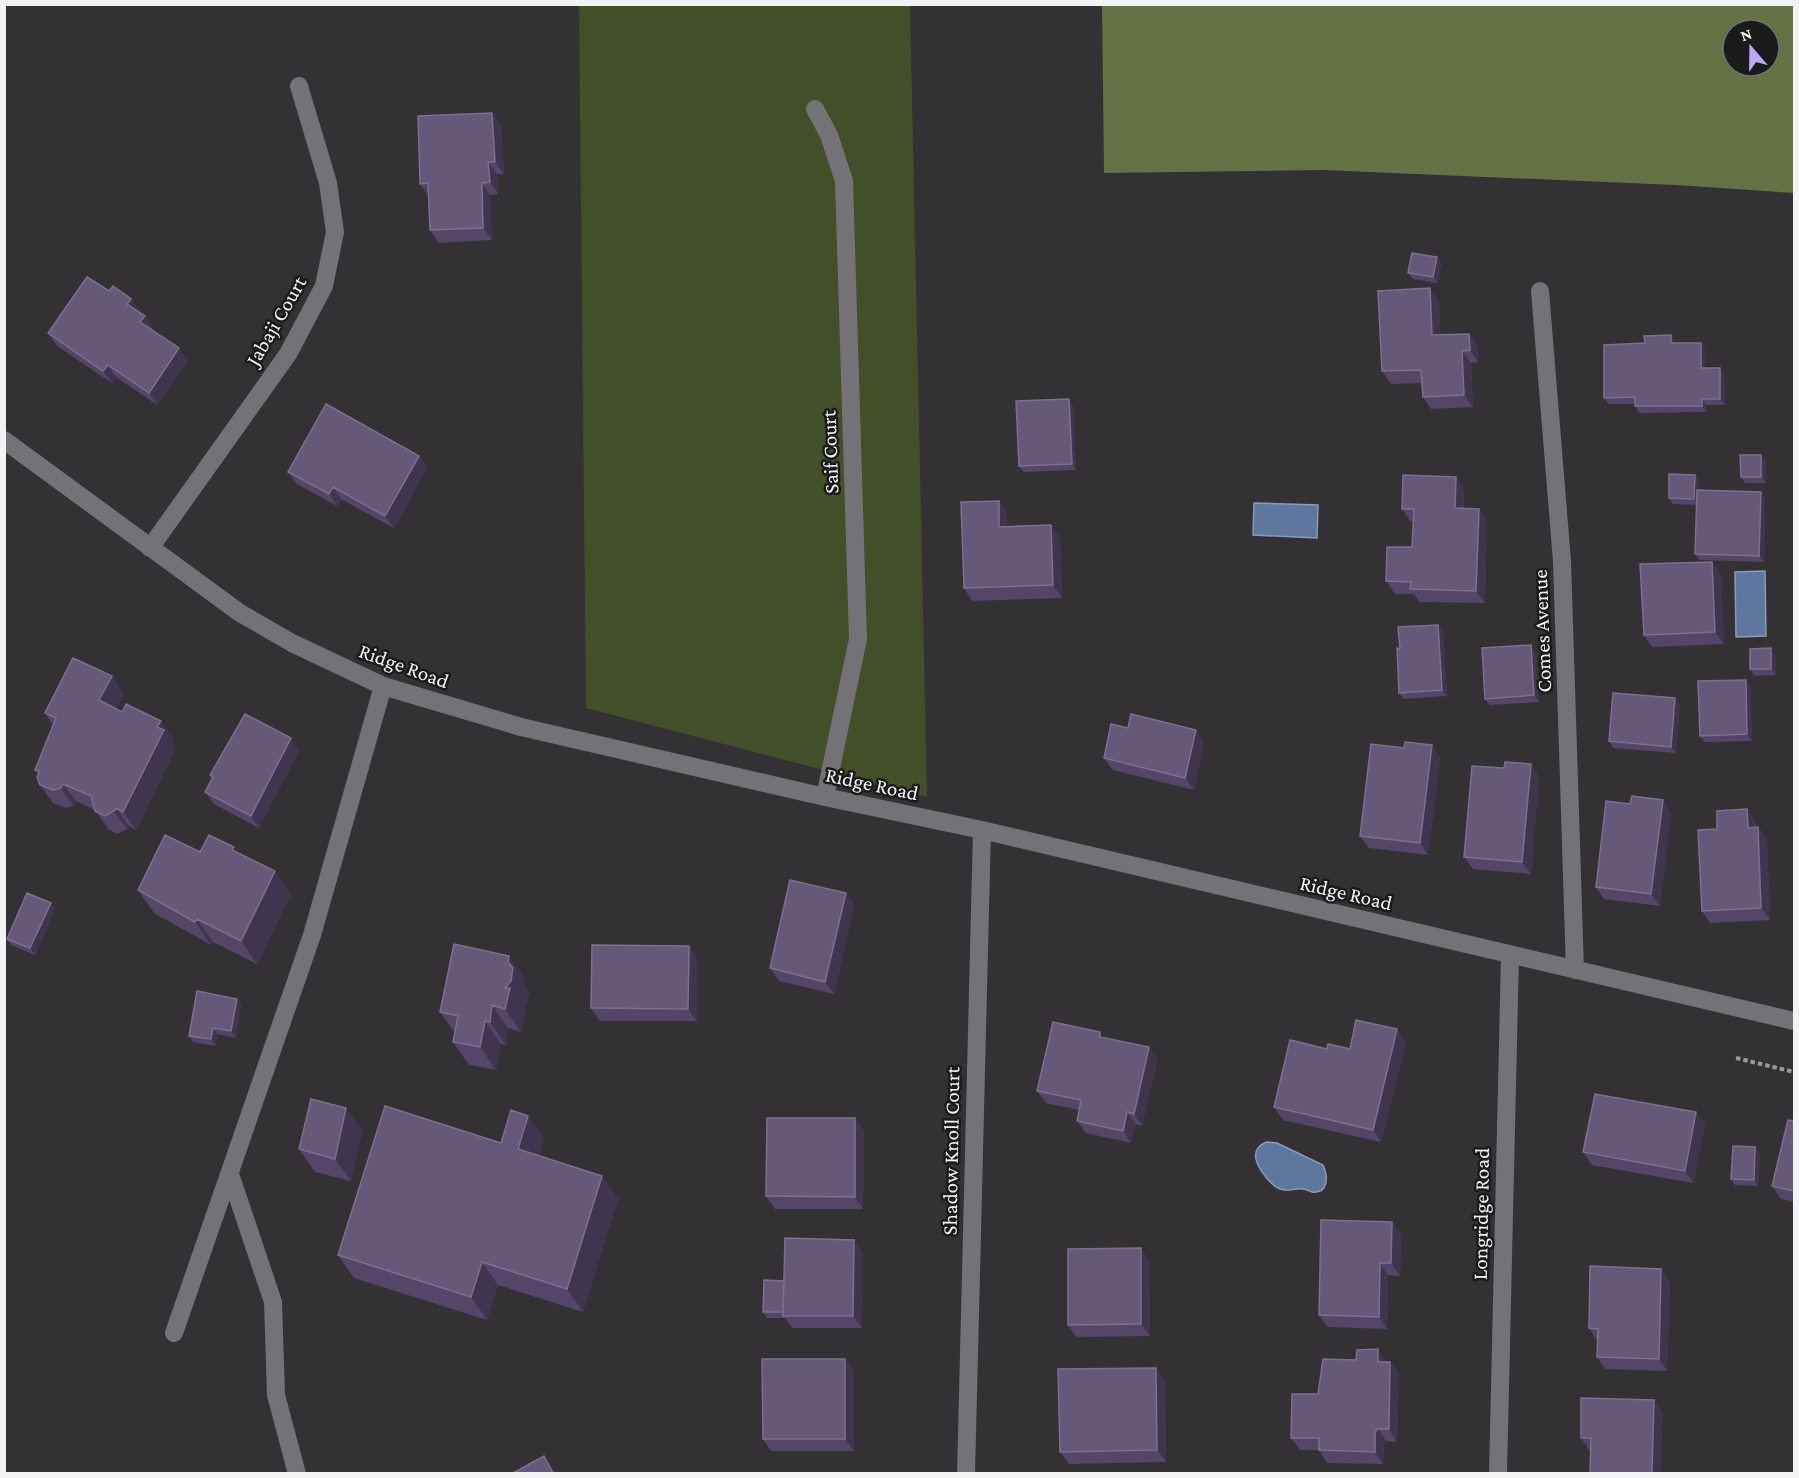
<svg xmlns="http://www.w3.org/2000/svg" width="1799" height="1478" font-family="'Crimson Pro',serif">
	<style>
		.green { fill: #434f29 }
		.forest { fill: #637144; fill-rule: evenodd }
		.water { fill: #5f769e; stroke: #8b9bb8; stroke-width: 1.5 }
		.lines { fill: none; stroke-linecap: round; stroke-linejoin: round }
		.path { stroke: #9b999c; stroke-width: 4; stroke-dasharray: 4.5 3; stroke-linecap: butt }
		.minor { stroke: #747276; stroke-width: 18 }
		.wall { fill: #554569 }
		.shaded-wall { fill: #40354e }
		.building { fill: #665878; stroke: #7c708c; stroke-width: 1.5 }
		.labels { text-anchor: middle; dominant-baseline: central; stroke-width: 5; stroke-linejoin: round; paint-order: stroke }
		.street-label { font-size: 21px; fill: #f3f2f4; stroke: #1a1a1b }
	</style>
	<rect width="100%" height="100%" fill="#333134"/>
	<!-- green -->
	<path class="green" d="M 579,5 L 910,5 L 927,797 L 586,708 Z"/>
	<!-- forest -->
	<path class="forest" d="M 1102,5 L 1794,5 L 1794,193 L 1676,185 L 1323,170 L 1104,173 ZM 1733,30 L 1769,30 L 1769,66 L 1733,66 Z"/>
	<!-- water -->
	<path class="water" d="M 1254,503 L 1318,505 L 1317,538 L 1253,535 Z
		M 1765,571 L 1766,636 L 1736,637 L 1735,572 Z
		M 1266,1142 L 1277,1143 L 1323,1165 C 1328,1176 1329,1194 1312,1192 C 1309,1191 1306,1189 1303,1189 C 1295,1188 1288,1192 1280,1189 C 1269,1184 1249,1160 1258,1148 C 1260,1145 1263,1144 1266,1142 Z"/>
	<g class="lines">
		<!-- path -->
		<path class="path" d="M 1736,1058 L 1794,1072"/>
		<!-- minor -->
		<path class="minor" d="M 815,109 L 829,135 L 844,181 L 858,639 L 825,797
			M 1540,291 L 1562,561 L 1575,970
			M 4,440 L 240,613 L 292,643 L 383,686 L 521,727 L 825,797 L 982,830 L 1794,1021
			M 150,548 L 288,354 L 324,286 L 335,232 L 328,183 L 299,86
			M 230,1174 L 273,1302 L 276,1395 L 297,1474
			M 174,1333 L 312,935 L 383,686
			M 966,1474 L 982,830
			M 1498,1474 L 1510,955"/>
	</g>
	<!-- wall -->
	<path class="wall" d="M 492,113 L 501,125 L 504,174 L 497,174 L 498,194 L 490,195 L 492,240 L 439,243 L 430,230 L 428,195 L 420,184 Z
		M 1437,257 L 1441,263 L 1438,283 L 1413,279 L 1408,273 Z
		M 109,291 L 131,299 L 139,311 L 139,312 L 145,316 L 153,328 L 152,330 L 188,361 L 157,405 L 116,377 L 112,383 L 57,346 L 48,333 Z
		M 1439,301 L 1440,335 L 1469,334 L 1478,346 L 1478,362 L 1471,363 L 1473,407 L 1431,409 L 1423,397 L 1422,383 L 1391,384 L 1382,371 Z
		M 1671,335 L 1675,343 L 1701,343 L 1705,349 L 1705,368 L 1720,368 L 1724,374 L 1725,405 L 1706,405 L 1706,412 L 1639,413 L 1635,406 L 1635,404 L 1609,404 L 1604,398 L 1645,343 Z
		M 1073,405 L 1076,470 L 1024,472 L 1019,466 Z
		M 1761,455 L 1766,462 L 1766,483 L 1745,483 L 1741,477 Z
		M 419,456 L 427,468 L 394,528 L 341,499 L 337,506 L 297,484 L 288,472 Z
		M 1695,475 L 1699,481 L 1699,490 L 1761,492 L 1765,498 L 1764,562 L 1700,560 L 1695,554 L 1697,505 L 1673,504 L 1669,498 Z
		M 1456,477 L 1464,489 L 1464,509 L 1487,521 L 1485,603 L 1419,602 L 1414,594 L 1395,594 L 1386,581 L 1412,547 L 1413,521 L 1410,521 L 1402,509 Z
		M 1007,513 L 1007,526 L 1051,525 L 1060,538 L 1062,598 L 972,601 L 964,588 Z
		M 1721,574 L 1724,644 L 1652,647 L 1644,635 Z
		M 1438,625 L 1443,631 L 1447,696 L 1404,699 L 1399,693 Z
		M 1535,651 L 1539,702 L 1490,705 L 1485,699 Z
		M 1775,655 L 1776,675 L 1754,676 L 1750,669 Z
		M 1750,686 L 1752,741 L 1704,742 L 1700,736 Z
		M 124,694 L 116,709 L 122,712 L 161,721 L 173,739 L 172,742 L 176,748 L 136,830 L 129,826 L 127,829 L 117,834 L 108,829 L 95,810 L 76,801 L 73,806 L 66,808 L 53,803 L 40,785 L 38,775 L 35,770 L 53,725 L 45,713 Z
		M 1680,704 L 1676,753 L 1613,748 L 1609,741 Z
		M 1128,728 L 1204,742 L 1194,790 L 1113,770 L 1104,758 Z
		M 1432,745 L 1440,757 L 1428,855 L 1369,848 L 1360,836 L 1404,748 Z
		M 299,750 L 259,828 L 214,804 L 205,792 L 212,779 L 210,775 Z
		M 1504,768 L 1539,777 L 1531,874 L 1473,869 L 1464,857 Z
		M 1671,813 L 1660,906 L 1604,899 L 1596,887 Z
		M 1755,821 L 1756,827 L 1758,827 L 1767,839 L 1770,920 L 1710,923 L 1702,911 L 1717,829 Z
		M 200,852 L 239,854 L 291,894 L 257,964 L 213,942 L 211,945 L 154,913 L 138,890 Z
		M 846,893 L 854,905 L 834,994 L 779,981 L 770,968 Z
		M 51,903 L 55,909 L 35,955 L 11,945 L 7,939 Z
		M 689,946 L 697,958 L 697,1021 L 600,1021 L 591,1008 Z
		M 525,979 L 524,984 L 529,991 L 527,1004 L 524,1008 L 526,1010 L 521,1032 L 508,1028 L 506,1045 L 501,1044 L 496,1070 L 469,1065 L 453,1042 L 455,1033 L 440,1012 Z
		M 241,1005 L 236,1038 L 217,1034 L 216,1046 L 193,1042 L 189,1036 Z
		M 1105,1038 L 1149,1047 L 1157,1060 L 1142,1126 L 1136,1124 L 1131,1143 L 1086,1133 L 1077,1121 L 1079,1110 L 1046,1103 L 1037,1091 Z
		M 1406,1042 L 1381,1142 L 1283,1120 L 1274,1107 L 1327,1049 L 1350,1049 Z
		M 346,1108 L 362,1131 L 351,1181 L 315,1172 L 299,1149 Z
		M 1696,1112 L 1705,1124 L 1693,1183 L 1592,1165 L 1583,1152 Z
		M 1794,1121 L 1794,1202 L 1781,1199 L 1772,1186 Z
		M 864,1131 L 863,1209 L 775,1209 L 766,1196 Z
		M 544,1138 L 539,1156 L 602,1176 L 618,1199 L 583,1312 L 498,1285 L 487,1320 L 354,1278 L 338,1255 L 501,1143 Z
		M 1760,1153 L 1758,1186 L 1735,1185 L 1731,1179 Z
		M 1392,1222 L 1401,1234 L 1400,1276 L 1388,1275 L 1387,1329 L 1327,1327 L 1319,1315 Z
		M 863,1252 L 862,1328 L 792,1328 L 785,1318 L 767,1318 L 763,1312 L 784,1281 Z
		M 1149,1260 L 1150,1336 L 1076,1337 L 1068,1325 Z
		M 1670,1281 L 1667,1371 L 1605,1369 L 1597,1357 L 1597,1341 L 1589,1328 Z
		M 1387,1362 L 1390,1362 L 1399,1374 L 1397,1442 L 1386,1441 L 1384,1444 L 1383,1464 L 1327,1463 L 1319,1450 L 1300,1450 L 1291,1438 L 1318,1394 Z
		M 854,1371 L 854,1451 L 771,1451 L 763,1439 Z
		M 1165,1380 L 1166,1462 L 1069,1464 L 1060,1452 Z
		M 1663,1412 L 1591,1450 L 1589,1450 L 1581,1438 Z"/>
	<!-- shaded-wall -->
	<path class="shaded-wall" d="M 492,113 L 501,125 L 504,174 L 495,162 Z
		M 488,162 L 497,174 L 498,194 L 490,182 Z
		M 482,183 L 490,195 L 492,240 L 483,228 Z
		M 1437,257 L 1441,263 L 1438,283 L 1433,277 Z
		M 1430,288 L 1439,301 L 1441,347 L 1432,335 Z
		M 131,299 L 139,311 L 136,316 L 127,304 Z
		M 145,316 L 153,328 L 149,334 L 140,322 Z
		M 1469,334 L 1478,346 L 1478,362 L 1470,350 Z
		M 1671,335 L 1675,342 L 1675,349 L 1671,343 Z
		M 1701,343 L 1705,349 L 1705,374 L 1701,368 Z
		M 179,348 L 188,361 L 157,405 L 149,393 Z
		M 1462,351 L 1471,363 L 1473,407 L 1464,395 Z
		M 108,365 L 116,377 L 112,383 L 103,371 Z
		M 1720,368 L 1724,374 L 1725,405 L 1720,399 Z
		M 1069,399 L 1073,405 L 1076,470 L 1072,464 Z
		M 1702,399 L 1706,405 L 1706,412 L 1702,406 Z
		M 1761,455 L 1766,462 L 1766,483 L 1761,477 Z
		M 419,456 L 427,468 L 394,528 L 385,516 Z
		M 1695,475 L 1699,481 L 1698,505 L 1694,499 Z
		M 1456,477 L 1464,489 L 1463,521 L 1455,508 Z
		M 333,487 L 341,499 L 337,506 L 329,494 Z
		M 1761,492 L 1765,498 L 1764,562 L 1759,556 Z
		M 999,501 L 1007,513 L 1008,539 L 999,527 Z
		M 1479,509 L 1487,521 L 1485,603 L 1476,591 Z
		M 1051,525 L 1060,538 L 1062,598 L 1053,585 Z
		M 1712,562 L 1721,574 L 1724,644 L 1715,632 Z
		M 1438,625 L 1443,631 L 1447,696 L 1442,690 Z
		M 1531,645 L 1535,651 L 1539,702 L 1534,695 Z
		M 1771,648 L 1775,655 L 1776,675 L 1771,669 Z
		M 112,676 L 124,694 L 112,718 L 99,700 Z
		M 1746,680 L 1750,686 L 1752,741 L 1747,734 Z
		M 1675,698 L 1680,704 L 1676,753 L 1671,747 Z
		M 161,721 L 173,739 L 172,742 L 176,748 L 136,830 L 123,812 L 157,727 Z
		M 1196,730 L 1204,742 L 1194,790 L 1185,778 Z
		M 291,738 L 299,750 L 259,828 L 251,816 Z
		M 1432,745 L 1440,757 L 1428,855 L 1420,843 Z
		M 1531,764 L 1539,777 L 1531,874 L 1522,862 Z
		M 63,784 L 76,801 L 73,806 L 61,788 Z
		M 1663,800 L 1671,813 L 1660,906 L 1651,894 Z
		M 116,808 L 129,826 L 127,829 L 114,811 Z
		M 1747,809 L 1755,821 L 1756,840 L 1748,828 Z
		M 1758,827 L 1767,839 L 1770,920 L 1761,908 Z
		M 275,871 L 291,894 L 257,964 L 241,941 Z
		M 846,893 L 854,905 L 834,994 L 825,982 Z
		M 51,903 L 55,909 L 35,955 L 30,948 Z
		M 197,919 L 213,942 L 211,945 L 195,922 Z
		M 689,946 L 697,958 L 697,1021 L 688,1009 Z
		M 509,956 L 525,979 L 524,984 L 529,991 L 527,1004 L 524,1008 L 526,1010 L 521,1032 L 505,1009 L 505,988 Z
		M 237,999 L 241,1005 L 236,1038 L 231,1031 Z
		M 492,1005 L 508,1028 L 506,1045 L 490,1022 Z
		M 485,1021 L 501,1044 L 496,1070 L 480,1047 Z
		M 213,1028 L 217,1034 L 216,1046 L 211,1039 Z
		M 1397,1029 L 1406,1042 L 1381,1142 L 1373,1130 Z
		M 1149,1047 L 1157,1060 L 1142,1126 L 1134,1114 Z
		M 346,1108 L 362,1131 L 351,1181 L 335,1159 Z
		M 1127,1112 L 1136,1124 L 1131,1143 L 1123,1131 Z
		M 1696,1112 L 1705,1124 L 1693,1183 L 1685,1171 Z
		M 528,1116 L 544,1138 L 534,1172 L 518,1149 Z
		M 855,1118 L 864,1131 L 863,1209 L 855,1197 Z
		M 1755,1147 L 1760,1153 L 1758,1186 L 1754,1180 Z
		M 602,1176 L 618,1199 L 583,1312 L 567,1289 Z
		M 1392,1222 L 1401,1234 L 1400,1276 L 1391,1263 Z
		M 854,1240 L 863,1252 L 862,1328 L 853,1316 Z
		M 1141,1248 L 1149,1260 L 1150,1336 L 1141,1324 Z
		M 482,1262 L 498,1285 L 487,1320 L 471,1297 Z
		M 1380,1263 L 1388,1275 L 1387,1329 L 1379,1317 Z
		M 1661,1269 L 1670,1281 L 1667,1371 L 1659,1359 Z
		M 1378,1349 L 1387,1362 L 1378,1362 Z
		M 845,1359 L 854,1371 L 854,1451 L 845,1439 Z
		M 1390,1362 L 1399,1374 L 1397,1442 L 1389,1429 Z
		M 1156,1368 L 1165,1380 L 1166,1462 L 1157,1450 Z
		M 1654,1400 L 1663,1412 L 1661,1473 L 1652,1473 Z
		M 1378,1429 L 1386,1441 L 1384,1444 L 1383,1464 L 1375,1452 L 1375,1432 Z
		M 544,1456 L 556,1473 L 553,1473 Z"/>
	<!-- building -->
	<path class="building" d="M 492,113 L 495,162 L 488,162 L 490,182 L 482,183 L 483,228 L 430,230 L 428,183 L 420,184 L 418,116 Z
		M 1412,253 L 1437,257 L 1433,277 L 1408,273 Z
		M 87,277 L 109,291 L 113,286 L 131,299 L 127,304 L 145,316 L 140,322 L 179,348 L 149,393 L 108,365 L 103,371 L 48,333 Z
		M 1430,288 L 1432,335 L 1469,334 L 1470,350 L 1462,351 L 1464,395 L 1423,397 L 1421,370 L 1382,371 L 1378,291 Z
		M 1671,335 L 1671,343 L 1701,343 L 1701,368 L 1720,368 L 1720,399 L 1702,399 L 1702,406 L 1635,406 L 1635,397 L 1604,398 L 1604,345 L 1645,343 L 1644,336 Z
		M 1069,399 L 1072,464 L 1019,466 L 1016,401 Z
		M 326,404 L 419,456 L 385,516 L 333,487 L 329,494 L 288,472 Z
		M 1740,455 L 1761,455 L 1761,477 L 1741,477 Z
		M 1669,474 L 1695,475 L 1694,499 L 1669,498 Z
		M 1403,475 L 1456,477 L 1455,508 L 1479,509 L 1476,591 L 1410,589 L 1411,582 L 1386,581 L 1387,547 L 1412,547 L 1414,509 L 1402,509 Z
		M 1697,490 L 1761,492 L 1759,556 L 1695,554 Z
		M 999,501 L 999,527 L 1051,525 L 1053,585 L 964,588 L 961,502 Z
		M 1712,562 L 1715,632 L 1644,635 L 1640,564 Z
		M 1438,625 L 1442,690 L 1399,693 L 1397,648 L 1400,649 L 1398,627 Z
		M 1531,645 L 1534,695 L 1485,699 L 1482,648 Z
		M 1771,648 L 1771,669 L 1750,669 L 1750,649 Z
		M 73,658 L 112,676 L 99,700 L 122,712 L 126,704 L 161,721 L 157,727 L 164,730 L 123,812 L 116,808 L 114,811 L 105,816 L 95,811 L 91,796 L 63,784 L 61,788 L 53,790 L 40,785 L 37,777 L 40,771 L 35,770 L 56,718 L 45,713 Z
		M 1746,680 L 1747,734 L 1700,736 L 1698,681 Z
		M 1613,693 L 1675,698 L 1671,747 L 1609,741 Z
		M 245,714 L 291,738 L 251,816 L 205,792 L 213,777 L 210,775 Z
		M 1131,714 L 1196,730 L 1185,778 L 1104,758 L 1111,724 L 1128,728 Z
		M 1405,742 L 1432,745 L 1420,843 L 1360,836 L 1371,744 L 1404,748 Z
		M 1505,762 L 1531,764 L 1522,862 L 1464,857 L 1472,766 L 1504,768 Z
		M 1632,796 L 1663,800 L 1651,894 L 1596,887 L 1606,801 L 1630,804 Z
		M 1747,809 L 1748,828 L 1758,827 L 1761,908 L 1702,911 L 1698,830 L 1717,829 L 1717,811 Z
		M 165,835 L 200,852 L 209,835 L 234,847 L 232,850 L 275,871 L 241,941 L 197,919 L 195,922 L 138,890 Z
		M 790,880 L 846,893 L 825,982 L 770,968 Z
		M 27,893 L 51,903 L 30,948 L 7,939 Z
		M 454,944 L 509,956 L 508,962 L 513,968 L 511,981 L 505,988 L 510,988 L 505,1009 L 492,1005 L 490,1022 L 485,1021 L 480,1047 L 453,1042 L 458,1016 L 440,1012 Z
		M 592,945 L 689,946 L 688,1009 L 591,1008 Z
		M 197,991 L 237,999 L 231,1031 L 213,1028 L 211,1039 L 189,1036 Z
		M 1356,1020 L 1397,1029 L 1373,1130 L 1274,1107 L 1290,1040 L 1327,1049 L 1328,1044 L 1350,1049 Z
		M 1053,1022 L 1100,1032 L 1100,1037 L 1149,1047 L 1134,1114 L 1127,1112 L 1123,1131 L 1077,1121 L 1081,1100 L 1037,1091 Z
		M 1595,1094 L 1696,1112 L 1685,1171 L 1583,1152 Z
		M 311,1099 L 346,1108 L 335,1159 L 299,1149 Z
		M 385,1106 L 501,1143 L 511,1110 L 528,1116 L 518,1149 L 602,1176 L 567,1289 L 482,1262 L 471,1297 L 338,1255 Z
		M 767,1118 L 855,1118 L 855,1197 L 766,1196 Z
		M 1788,1120 L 1794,1121 L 1794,1191 L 1772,1186 Z
		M 1733,1146 L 1755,1147 L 1754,1180 L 1731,1179 Z
		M 1321,1220 L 1392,1222 L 1391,1263 L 1380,1263 L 1379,1317 L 1319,1315 Z
		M 785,1238 L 854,1240 L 853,1316 L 783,1316 Z
		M 1141,1248 L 1141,1324 L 1068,1325 L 1068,1249 Z
		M 1590,1266 L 1661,1269 L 1659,1359 L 1597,1357 L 1598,1329 L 1589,1328 Z
		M 764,1280 L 784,1281 L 783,1312 L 763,1312 Z
		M 1378,1349 L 1378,1362 L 1390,1362 L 1389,1429 L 1378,1429 L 1375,1432 L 1375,1452 L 1319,1450 L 1319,1438 L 1291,1438 L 1292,1394 L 1318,1394 L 1323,1359 L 1356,1360 L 1357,1350 Z
		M 762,1359 L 845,1359 L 845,1439 L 763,1439 Z
		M 1156,1368 L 1157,1450 L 1060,1452 L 1058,1369 Z
		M 1581,1398 L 1654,1400 L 1652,1473 L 1590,1473 L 1591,1438 L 1581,1438 Z
		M 544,1456 L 553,1473 L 513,1473 Z"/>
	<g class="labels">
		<!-- street labels -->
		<g class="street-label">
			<text transform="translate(276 321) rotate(-60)">Jabaji Court</text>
			<text transform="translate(830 452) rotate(-92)">Saif Court</text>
			<text transform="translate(1542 631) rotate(-92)">Comes Avenue</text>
			<text transform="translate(404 666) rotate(20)">Ridge Road</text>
			<text transform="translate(872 784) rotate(12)">Ridge Road</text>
			<text transform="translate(1346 893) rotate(13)">Ridge Road</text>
			<text transform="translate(951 1151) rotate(-89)">Shadow Knoll Court</text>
			<text transform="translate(1481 1214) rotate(-89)">Longridge Road</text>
		</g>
	</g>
	<!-- border -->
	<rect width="1799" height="1478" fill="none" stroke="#f3f2f4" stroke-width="12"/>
	<!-- north arrow -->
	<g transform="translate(1751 48) rotate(340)"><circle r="28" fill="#1a1a1b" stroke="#717072" stroke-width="1.5"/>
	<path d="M0-4.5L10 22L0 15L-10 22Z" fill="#bca9f5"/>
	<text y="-9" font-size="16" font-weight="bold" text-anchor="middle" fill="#f3f2f4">N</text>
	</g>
</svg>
